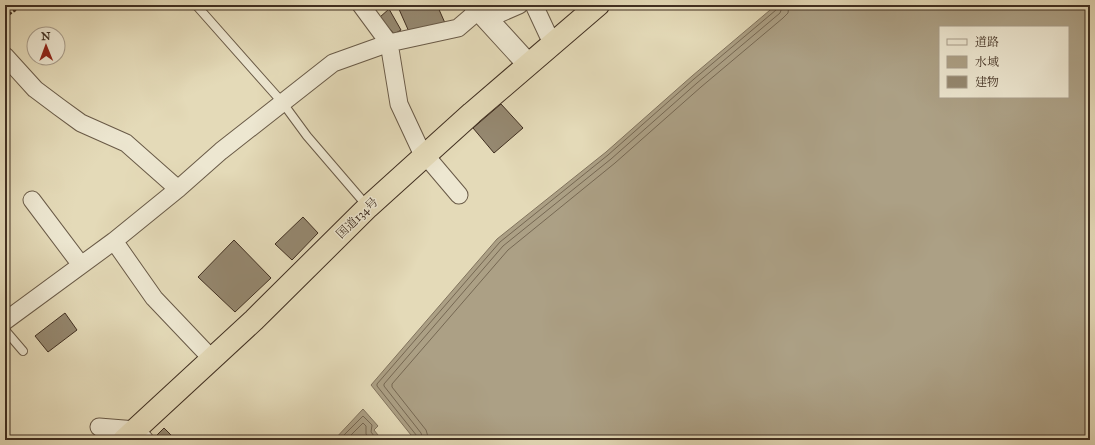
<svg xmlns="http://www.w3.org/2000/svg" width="1095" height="445" font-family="'IM FELL Great Primer','Noto Serif JP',serif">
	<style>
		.water { fill: #aca085; stroke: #81735d; fill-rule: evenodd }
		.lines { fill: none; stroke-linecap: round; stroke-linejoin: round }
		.shore { stroke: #766853; stroke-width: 1 }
		.building { fill: #958870; stroke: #402f21 }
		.service-casing { stroke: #695a47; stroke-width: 10 }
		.minor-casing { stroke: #695a47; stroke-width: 19 }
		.tertiary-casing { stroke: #695a47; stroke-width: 23 }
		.trunk-casing { stroke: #402f21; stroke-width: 24 }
		.path { stroke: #402f21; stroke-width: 2.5; stroke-dasharray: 3 2; stroke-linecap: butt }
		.service { stroke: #ede7d1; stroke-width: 8 }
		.minor { stroke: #ede7d1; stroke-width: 17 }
		.tertiary { stroke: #ede7d1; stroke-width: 21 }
		.trunk { stroke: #e4dab8; stroke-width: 22 }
		.labels { text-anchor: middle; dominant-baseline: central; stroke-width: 3; stroke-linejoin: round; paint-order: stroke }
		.street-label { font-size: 12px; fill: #402f21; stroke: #ede7d1 }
	</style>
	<rect width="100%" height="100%" fill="#e4dab8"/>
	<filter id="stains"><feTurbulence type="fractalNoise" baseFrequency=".005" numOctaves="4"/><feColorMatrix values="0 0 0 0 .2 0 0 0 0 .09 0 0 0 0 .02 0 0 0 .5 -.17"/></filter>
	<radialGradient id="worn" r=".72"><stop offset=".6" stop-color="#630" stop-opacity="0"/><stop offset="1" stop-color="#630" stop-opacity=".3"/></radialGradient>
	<!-- water -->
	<path class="water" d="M 776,5 L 1090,5 L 1090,440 L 415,440 L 371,385 L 497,239 L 606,152 L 692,76 ZM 940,27 L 1068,27 L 1068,97 L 940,97 Z
		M 363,409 L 378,426 L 374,430 L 382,440 L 334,440 Z"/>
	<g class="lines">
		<!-- shore -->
		<path class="shore" d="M 339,440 L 363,416 L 372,425 L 371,432 L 377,440
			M 346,440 L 363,423 L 366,426 L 366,434 L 370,440
			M 418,440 L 417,436 L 377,386 L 377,384 L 500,242 L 608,155 L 694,79 L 776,10 L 778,5
			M 423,440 L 421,433 L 384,386 L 384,384 L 503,246 L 611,159 L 697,83 L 780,13 L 783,5
			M 429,440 L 426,430 L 392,387 L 392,384 L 508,250 L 615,163 L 701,87 L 783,18 L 788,13 L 789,5"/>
	</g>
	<!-- building -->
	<path class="building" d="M 400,5 L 437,5 L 445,23 L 410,34 L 398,7 Z
		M 389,9 L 401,30 L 394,34 L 390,29 L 387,30 L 380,17 Z
		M 501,104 L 523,128 L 494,153 L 473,128 Z
		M 303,217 L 318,233 L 292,260 L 275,244 Z
		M 234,240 L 271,278 L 235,312 L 198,277 Z
		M 65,313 L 77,330 L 48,352 L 35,336 Z
		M 164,428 L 173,437 L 169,440 L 162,440 L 157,435 Z"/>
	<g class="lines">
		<defs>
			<path id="service" d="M 196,5 L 282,102 L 307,136 L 368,207
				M 5,330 L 23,351"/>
			<path id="minor" d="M 361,5 L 389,43 L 399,104 L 420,149 L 459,195
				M 534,5 L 548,35 L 555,41
				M 487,19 L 519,5
				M 5,56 L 35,89 L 59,107 L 81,123 L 126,143 L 178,189
				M 32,200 L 81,265
				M 114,241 L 154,298 L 212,359
				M 5,321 L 114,241 L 178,189 L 221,151 L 333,63 L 389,43 L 458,28 L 479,10 L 481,5
				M 99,427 L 136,430 L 145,440"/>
			<path id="tertiary" d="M 474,5 L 528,64"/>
			<path id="trunk" d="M 124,440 L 254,320 L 368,207 L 472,113 L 598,5"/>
		</defs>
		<!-- service casing -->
		<use href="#service" class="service-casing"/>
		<!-- minor casing -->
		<use href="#minor" class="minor-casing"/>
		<!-- tertiary casing -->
		<use href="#tertiary" class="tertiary-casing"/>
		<!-- trunk casing -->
		<use href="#trunk" class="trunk-casing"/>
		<!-- path -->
		<path class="path" d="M 5,17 L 23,5 L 37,8 L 72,5"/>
		<!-- service -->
		<use href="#service" class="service"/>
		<!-- minor -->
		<use href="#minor" class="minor"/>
		<!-- tertiary -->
		<use href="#tertiary" class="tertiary"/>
		<!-- trunk -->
		<use href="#trunk" class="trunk"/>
	</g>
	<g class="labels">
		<!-- street labels -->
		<g class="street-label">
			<text transform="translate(357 218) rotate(-44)">国道134号</text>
		</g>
	</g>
	<!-- margin -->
	<rect width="1095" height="445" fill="none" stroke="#e4dab8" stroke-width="20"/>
	<rect x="6" y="6" width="1083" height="433" fill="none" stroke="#402f21" stroke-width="2"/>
	<rect x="10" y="10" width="1075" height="425" fill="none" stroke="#402f21"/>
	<!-- legend -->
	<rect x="939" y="26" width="130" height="72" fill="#ede7d1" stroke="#a89d8b"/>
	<rect x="947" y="39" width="20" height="6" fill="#ede7d1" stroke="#a89d8b"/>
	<text x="975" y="46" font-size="12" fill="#402f21">道路</text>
	<rect x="947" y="56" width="20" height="12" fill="#aca085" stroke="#a89d8b"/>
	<text x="975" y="66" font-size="12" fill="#402f21">水域</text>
	<rect x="947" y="76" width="20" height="12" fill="#958870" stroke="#a89d8b"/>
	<text x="975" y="86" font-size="12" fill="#402f21">建物</text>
	<!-- north arrow -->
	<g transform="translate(46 46) rotate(359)"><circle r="19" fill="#ede7d1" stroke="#a89d8b"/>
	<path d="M0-3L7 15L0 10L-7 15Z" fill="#8f2418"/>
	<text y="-6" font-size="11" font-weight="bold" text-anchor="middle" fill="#402f21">N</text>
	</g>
	<rect width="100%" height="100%" filter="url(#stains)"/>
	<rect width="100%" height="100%" fill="url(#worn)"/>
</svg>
